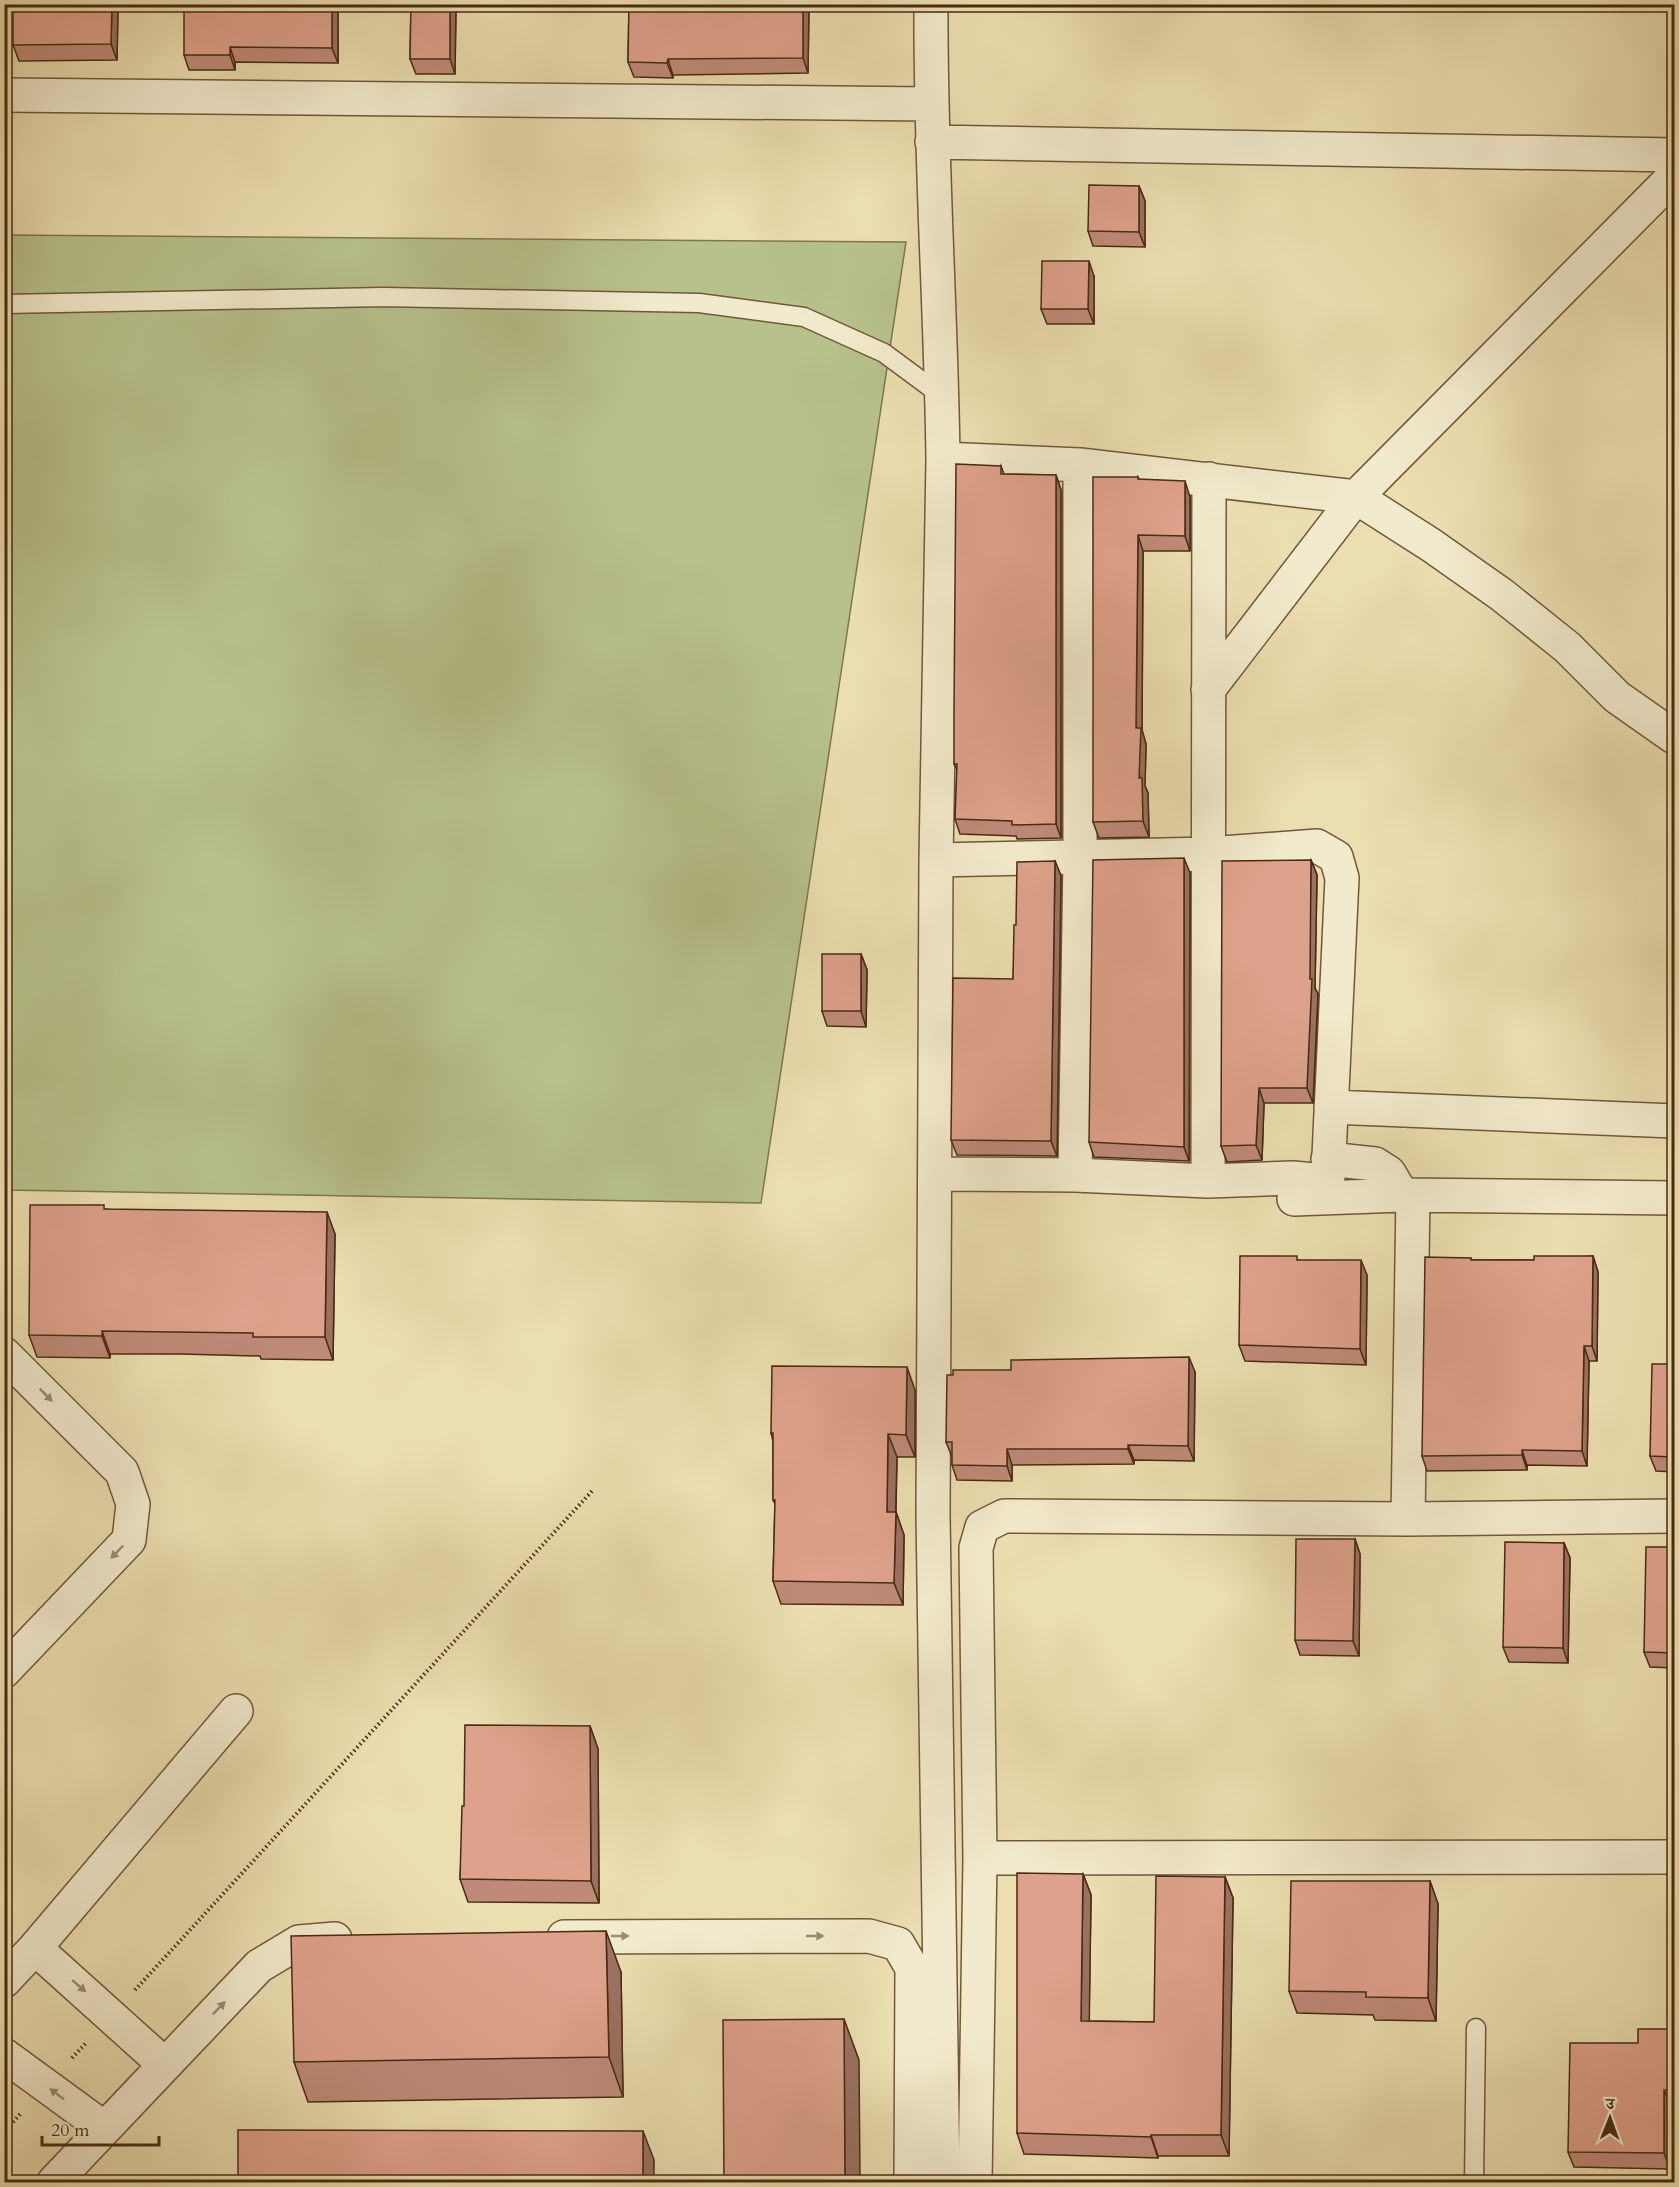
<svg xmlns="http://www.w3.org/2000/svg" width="1679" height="2187" font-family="Cardo,'Noto Serif Devanagari',serif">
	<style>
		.green { fill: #b7c18c; stroke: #80764f; stroke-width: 1.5 }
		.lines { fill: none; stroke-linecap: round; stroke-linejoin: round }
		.lane-casing { stroke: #71583a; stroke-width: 21 }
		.street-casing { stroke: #71583a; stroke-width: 36 }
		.path { stroke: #482b12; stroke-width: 4; stroke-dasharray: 1.5 3; stroke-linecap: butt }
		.lane { stroke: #f2eacc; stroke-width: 18 }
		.street { stroke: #f2eacc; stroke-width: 33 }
		.wall { fill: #bf8a78; stroke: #482b12; stroke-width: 1.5 }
		.shaded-wall { fill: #9b7161; stroke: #482b12; stroke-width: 1.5 }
		.building { fill: #dea18b; stroke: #482b12; stroke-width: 1.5 }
		.oneway { fill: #9d8a6f }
	</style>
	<rect width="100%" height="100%" fill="#ebdeb0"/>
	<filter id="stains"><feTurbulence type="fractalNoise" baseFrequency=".00333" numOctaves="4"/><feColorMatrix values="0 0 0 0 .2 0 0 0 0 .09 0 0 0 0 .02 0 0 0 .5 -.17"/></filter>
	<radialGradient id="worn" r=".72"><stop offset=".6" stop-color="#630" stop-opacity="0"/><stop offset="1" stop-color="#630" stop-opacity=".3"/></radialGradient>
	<!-- green -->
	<path class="green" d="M 5,235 L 906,242 L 761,1203 L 5,1190 Z"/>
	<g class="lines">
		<defs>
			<path id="lane" d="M 4,304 L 384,297 L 699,303 L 804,317 L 884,353 L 942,396
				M 1474,2182 L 1476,2028"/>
			<path id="street" d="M 931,4 C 930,156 941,307 943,459 L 936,860 L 933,1514 L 943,2182
				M 4,95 L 930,104
				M 932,142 L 1674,155
				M 943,459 L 1080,465 L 1356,497 L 1431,545 L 1502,595 L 1567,647 L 1617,697 L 1674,737
				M 1208,690 L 1356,497 L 1674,176
				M 1331,1107 L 1674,1121
				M 1328,1159 L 1375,1164 L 1389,1173 L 1402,1195
				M 935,1174 L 1075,1175 L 1208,1181 L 1293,1178 L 1314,1180 L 1328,1177 L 1342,878 L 1336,857 L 1317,846 L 1208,854 L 936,860
				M 1075,1175 L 1080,858 L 1080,465
				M 1208,1181 L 1209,479
				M 1294,1199 L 1402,1195 L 1674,1198
				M 4,1354 L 122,1472 L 133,1504 L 129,1540 L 4,1671
				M 1408,1519 L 1413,1195
				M 980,1858 L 1674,1857
				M 564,1937 L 869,1936 L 898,1944 L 912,1968 L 911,2182
				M 35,1948 L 165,2065 L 259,1966 L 299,1942 L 335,1939
				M 4,1981 L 35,1948 L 236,1711
				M 4,2055 L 104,2128
				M 54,2182 L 165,2065
				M 975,2182 L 980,1858 L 976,1548 L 982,1527 L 1004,1516 L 1408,1519 L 1674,1516"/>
		</defs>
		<!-- lane casing -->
		<use href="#lane" class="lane-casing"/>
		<!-- street casing -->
		<use href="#street" class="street-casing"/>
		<!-- path -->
		<path class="path" d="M 135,1990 L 593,1490
			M 72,2058 L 87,2042
			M 4,2132 L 22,2112"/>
		<!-- lane -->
		<use href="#lane" class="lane"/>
		<!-- street -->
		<use href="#street" class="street"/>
	</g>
	<!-- wall -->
	<path class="wall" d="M 118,4 L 117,60 L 19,61 L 13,45 Z
		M 338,4 L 338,63 L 235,62 L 235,70 L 189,70 L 184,55 Z
		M 411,4 L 456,4 L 455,74 L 416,74 L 410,59 Z
		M 629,4 L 809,4 L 808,73 L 673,75 L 673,78 L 634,77 L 628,62 Z
		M 1139,186 L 1145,201 L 1145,247 L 1093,246 L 1088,231 Z
		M 1094,276 L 1094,324 L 1047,324 L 1041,309 Z
		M 1001,466 L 1004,474 L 1056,475 L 1061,490 L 1061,838 L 1017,839 L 1016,836 L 960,834 L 955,819 L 957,770 L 954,764 Z
		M 1138,477 L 1139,479 L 1190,497 L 1190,551 L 1143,551 L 1142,730 L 1146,744 L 1145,786 L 1148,793 L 1149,837 L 1099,838 L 1093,822 Z
		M 1311,860 L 1317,875 L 1315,988 L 1318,994 L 1313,1103 L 1264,1103 L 1262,1160 L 1227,1162 L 1221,1146 Z
		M 1055,861 L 1061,876 L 1057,1156 L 957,1155 L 951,1140 L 1013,979 L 1016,925 Z
		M 1190,873 L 1189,1161 L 1094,1157 L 1089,1142 Z
		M 861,954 L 867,970 L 866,1027 L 827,1026 L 822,1011 Z
		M 105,1209 L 335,1234 L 333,1360 L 261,1359 L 260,1356 L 181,1354 L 110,1354 L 110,1358 L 37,1357 L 29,1335 Z
		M 1593,1256 L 1598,1272 L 1597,1361 L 1589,1361 L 1587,1466 L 1527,1465 L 1527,1470 L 1427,1471 L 1422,1456 L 1471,1258 L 1471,1260 L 1534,1260 Z
		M 1298,1260 L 1367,1275 L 1366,1365 L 1245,1361 L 1239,1345 Z
		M 1674,1364 L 1674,1472 L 1656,1471 L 1650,1456 Z
		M 1195,1372 L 1194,1461 L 1134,1460 L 1134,1464 L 1012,1465 L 1012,1481 L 957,1480 L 952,1465 L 952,1457 L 946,1442 Z
		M 915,1390 L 915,1457 L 897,1457 L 896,1512 L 904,1535 L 903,1605 L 781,1604 L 773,1581 L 775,1504 L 773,1500 L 773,1441 L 771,1433 Z
		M 1355,1539 L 1360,1554 L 1359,1656 L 1300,1655 L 1295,1640 Z
		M 1564,1543 L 1570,1558 L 1568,1663 L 1509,1662 L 1503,1647 Z
		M 1674,1547 L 1674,1668 L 1650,1667 L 1644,1652 Z
		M 590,1726 L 598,1749 L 599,1903 L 468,1902 L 460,1879 L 464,1806 Z
		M 1083,1874 L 1091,1895 L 1089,2021 L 1154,2022 L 1225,1877 L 1233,1898 L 1229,2156 L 1158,2156 L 1158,2158 L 1024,2154 L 1017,2133 Z
		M 1430,1881 L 1438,1904 L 1436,2021 L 1375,2020 L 1373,2015 L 1297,2013 L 1289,1991 Z
		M 621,1972 L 623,2097 L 308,2102 L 294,2062 Z
		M 1674,2029 L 1674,2105 L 1670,2105 L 1670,2169 L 1574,2167 L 1568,2152 L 1638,2043 Z"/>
	<!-- shaded-wall -->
	<path class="shaded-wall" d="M 112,4 L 118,4 L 117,60 L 111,44 Z
		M 332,4 L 338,4 L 338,63 L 332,48 Z
		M 450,4 L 456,4 L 455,74 L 450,59 Z
		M 803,4 L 809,4 L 808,73 L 803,58 Z
		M 230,47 L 235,62 L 235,70 L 230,55 Z
		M 668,59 L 673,75 L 673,78 L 667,63 Z
		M 1139,186 L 1145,201 L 1145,247 L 1139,232 Z
		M 1089,261 L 1094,276 L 1094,324 L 1088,309 Z
		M 1056,475 L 1061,490 L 1061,838 L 1056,824 Z
		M 1185,481 L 1190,497 L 1190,551 L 1185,536 Z
		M 1138,535 L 1143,551 L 1142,730 L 1146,744 L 1145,786 L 1148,793 L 1149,837 L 1143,821 L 1136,728 Z
		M 1184,858 L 1190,873 L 1189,1161 L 1184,1147 Z
		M 1311,860 L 1317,875 L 1315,988 L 1318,994 L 1313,1103 L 1307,1088 Z
		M 1055,861 L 1061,876 L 1057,1156 L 1051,1141 Z
		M 861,954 L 867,970 L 866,1027 L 861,1011 Z
		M 1259,1088 L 1264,1103 L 1262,1160 L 1256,1145 Z
		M 327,1212 L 335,1234 L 333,1360 L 325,1337 Z
		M 1593,1256 L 1598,1272 L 1597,1361 L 1592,1346 Z
		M 1361,1260 L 1367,1275 L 1366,1365 L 1360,1349 Z
		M 102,1331 L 110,1354 L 110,1358 L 102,1336 Z
		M 1584,1346 L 1589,1361 L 1587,1466 L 1582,1451 Z
		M 1189,1357 L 1195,1372 L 1194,1461 L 1188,1446 Z
		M 907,1367 L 915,1390 L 915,1457 L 906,1435 Z
		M 888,1434 L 897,1457 L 895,1534 L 887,1512 Z
		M 1128,1445 L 1134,1460 L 1134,1464 L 1128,1449 Z
		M 1007,1449 L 1012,1465 L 1012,1481 L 1007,1466 Z
		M 1522,1450 L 1527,1465 L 1527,1470 L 1522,1455 Z
		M 896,1512 L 904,1535 L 903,1605 L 894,1583 Z
		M 1355,1539 L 1360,1554 L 1359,1656 L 1353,1641 Z
		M 1564,1543 L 1570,1558 L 1568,1663 L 1563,1648 Z
		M 590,1726 L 598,1749 L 599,1903 L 591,1881 Z
		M 1083,1874 L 1091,1895 L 1089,2042 L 1081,2021 Z
		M 1225,1877 L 1233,1898 L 1229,2156 L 1221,2135 Z
		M 1430,1881 L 1438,1904 L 1436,2021 L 1428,1998 Z
		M 606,1931 L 621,1972 L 623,2097 L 609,2057 Z
		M 844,2019 L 859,2060 L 860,2182 L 845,2182 Z
		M 1664,2090 L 1670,2105 L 1670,2169 L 1664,2153 Z
		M 643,2131 L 654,2160 L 654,2182 L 643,2182 Z
		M 1151,2135 L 1158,2156 L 1158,2158 L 1151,2137 Z"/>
	<!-- building -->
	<path class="building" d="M 13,4 L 112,4 L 111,44 L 13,45 Z
		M 184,4 L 332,4 L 332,48 L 230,47 L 230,55 L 184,55 Z
		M 411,4 L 450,4 L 450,59 L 410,59 Z
		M 629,4 L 803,4 L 803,58 L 668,59 L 667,63 L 628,62 Z
		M 1089,185 L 1139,186 L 1139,232 L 1088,231 Z
		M 1042,261 L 1089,261 L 1088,309 L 1041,309 Z
		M 956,464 L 1001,466 L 1001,474 L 1056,475 L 1056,824 L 1012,825 L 1012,821 L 955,819 L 957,764 L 954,764 L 954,710 Z
		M 1093,477 L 1138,477 L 1138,479 L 1185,481 L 1185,536 L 1138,535 L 1136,728 L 1141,728 L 1139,778 L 1142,778 L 1143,821 L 1093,822 Z
		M 1184,858 L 1184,1147 L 1089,1142 L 1093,860 Z
		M 1311,860 L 1310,979 L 1312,979 L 1307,1088 L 1259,1088 L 1256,1145 L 1221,1146 L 1222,861 Z
		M 1055,861 L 1051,1141 L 951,1140 L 953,978 L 1013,979 L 1014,925 L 1016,925 L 1017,862 Z
		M 822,954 L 861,954 L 861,1011 L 822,1011 Z
		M 30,1205 L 104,1205 L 104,1209 L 327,1212 L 325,1337 L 253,1337 L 253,1333 L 173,1332 L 102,1331 L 102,1336 L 29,1335 Z
		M 1240,1256 L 1297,1256 L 1297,1260 L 1361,1260 L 1360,1349 L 1239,1345 Z
		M 1534,1256 L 1593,1256 L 1592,1346 L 1584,1346 L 1582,1451 L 1522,1450 L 1522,1455 L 1422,1456 L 1425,1257 L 1471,1258 L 1471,1260 L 1534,1260 Z
		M 1189,1357 L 1188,1446 L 1128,1445 L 1128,1449 L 1007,1449 L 1007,1466 L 952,1465 L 952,1442 L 946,1442 L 947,1375 L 953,1375 L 953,1370 L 1011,1370 L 1011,1360 Z
		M 1652,1364 L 1674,1364 L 1674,1457 L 1650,1456 Z
		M 772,1366 L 907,1367 L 906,1435 L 888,1434 L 887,1512 L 896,1512 L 894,1583 L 773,1581 L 775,1500 L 773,1500 L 773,1433 L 771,1433 Z
		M 1296,1539 L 1355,1539 L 1353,1641 L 1295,1640 Z
		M 1505,1542 L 1564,1543 L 1563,1648 L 1503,1647 Z
		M 1646,1547 L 1674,1547 L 1674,1653 L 1644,1652 Z
		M 465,1725 L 590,1726 L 591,1881 L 460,1879 L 462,1806 L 464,1806 Z
		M 1017,1873 L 1083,1874 L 1081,2021 L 1154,2022 L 1156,1876 L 1225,1877 L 1221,2135 L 1151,2135 L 1151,2137 L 1017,2133 Z
		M 1291,1881 L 1430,1881 L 1428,1998 L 1366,1997 L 1366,1992 L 1289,1991 Z
		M 606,1931 L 609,2057 L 294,2062 L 291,1936 Z
		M 844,2019 L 845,2182 L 724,2182 L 723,2020 Z
		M 1638,2029 L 1674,2029 L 1674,2090 L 1664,2090 L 1664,2153 L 1568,2152 L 1570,2043 L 1638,2043 Z
		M 238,2130 L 643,2131 L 643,2182 L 238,2182 Z"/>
	<!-- one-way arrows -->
	<defs><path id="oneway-solid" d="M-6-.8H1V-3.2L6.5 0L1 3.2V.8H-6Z" transform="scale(1.5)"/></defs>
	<g class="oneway">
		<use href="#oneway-solid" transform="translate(46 1395) rotate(45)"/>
		<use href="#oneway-solid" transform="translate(117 1552) rotate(134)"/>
		<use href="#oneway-solid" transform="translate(620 1936)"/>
		<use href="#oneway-solid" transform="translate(815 1936)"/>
		<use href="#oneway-solid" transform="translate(79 1986) rotate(41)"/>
		<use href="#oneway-solid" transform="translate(219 2008) rotate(-46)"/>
		<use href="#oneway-solid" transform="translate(57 2094) rotate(-143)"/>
	</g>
	<!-- margin -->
	<rect width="1679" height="2187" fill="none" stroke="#ebdeb0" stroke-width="24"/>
	<rect x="6" y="6" width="1667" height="2175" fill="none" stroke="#482b12" stroke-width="3"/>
	<rect x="12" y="12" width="1655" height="2163" fill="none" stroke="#482b12" stroke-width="1.5"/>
	<!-- north arrow -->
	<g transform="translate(1610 2118) rotate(1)" stroke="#f2eacc" stroke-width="4.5" paint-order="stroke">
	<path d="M0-4.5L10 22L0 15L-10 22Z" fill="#482b12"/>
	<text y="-9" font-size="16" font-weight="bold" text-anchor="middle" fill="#482b12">उ</text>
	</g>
	<!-- scale -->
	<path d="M42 2136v9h117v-9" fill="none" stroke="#482b12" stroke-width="3"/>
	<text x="51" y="2136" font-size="18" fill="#482b12" stroke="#f2eacc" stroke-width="4.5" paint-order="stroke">20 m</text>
	<rect width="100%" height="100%" filter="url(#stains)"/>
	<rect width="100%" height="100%" fill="url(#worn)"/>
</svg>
